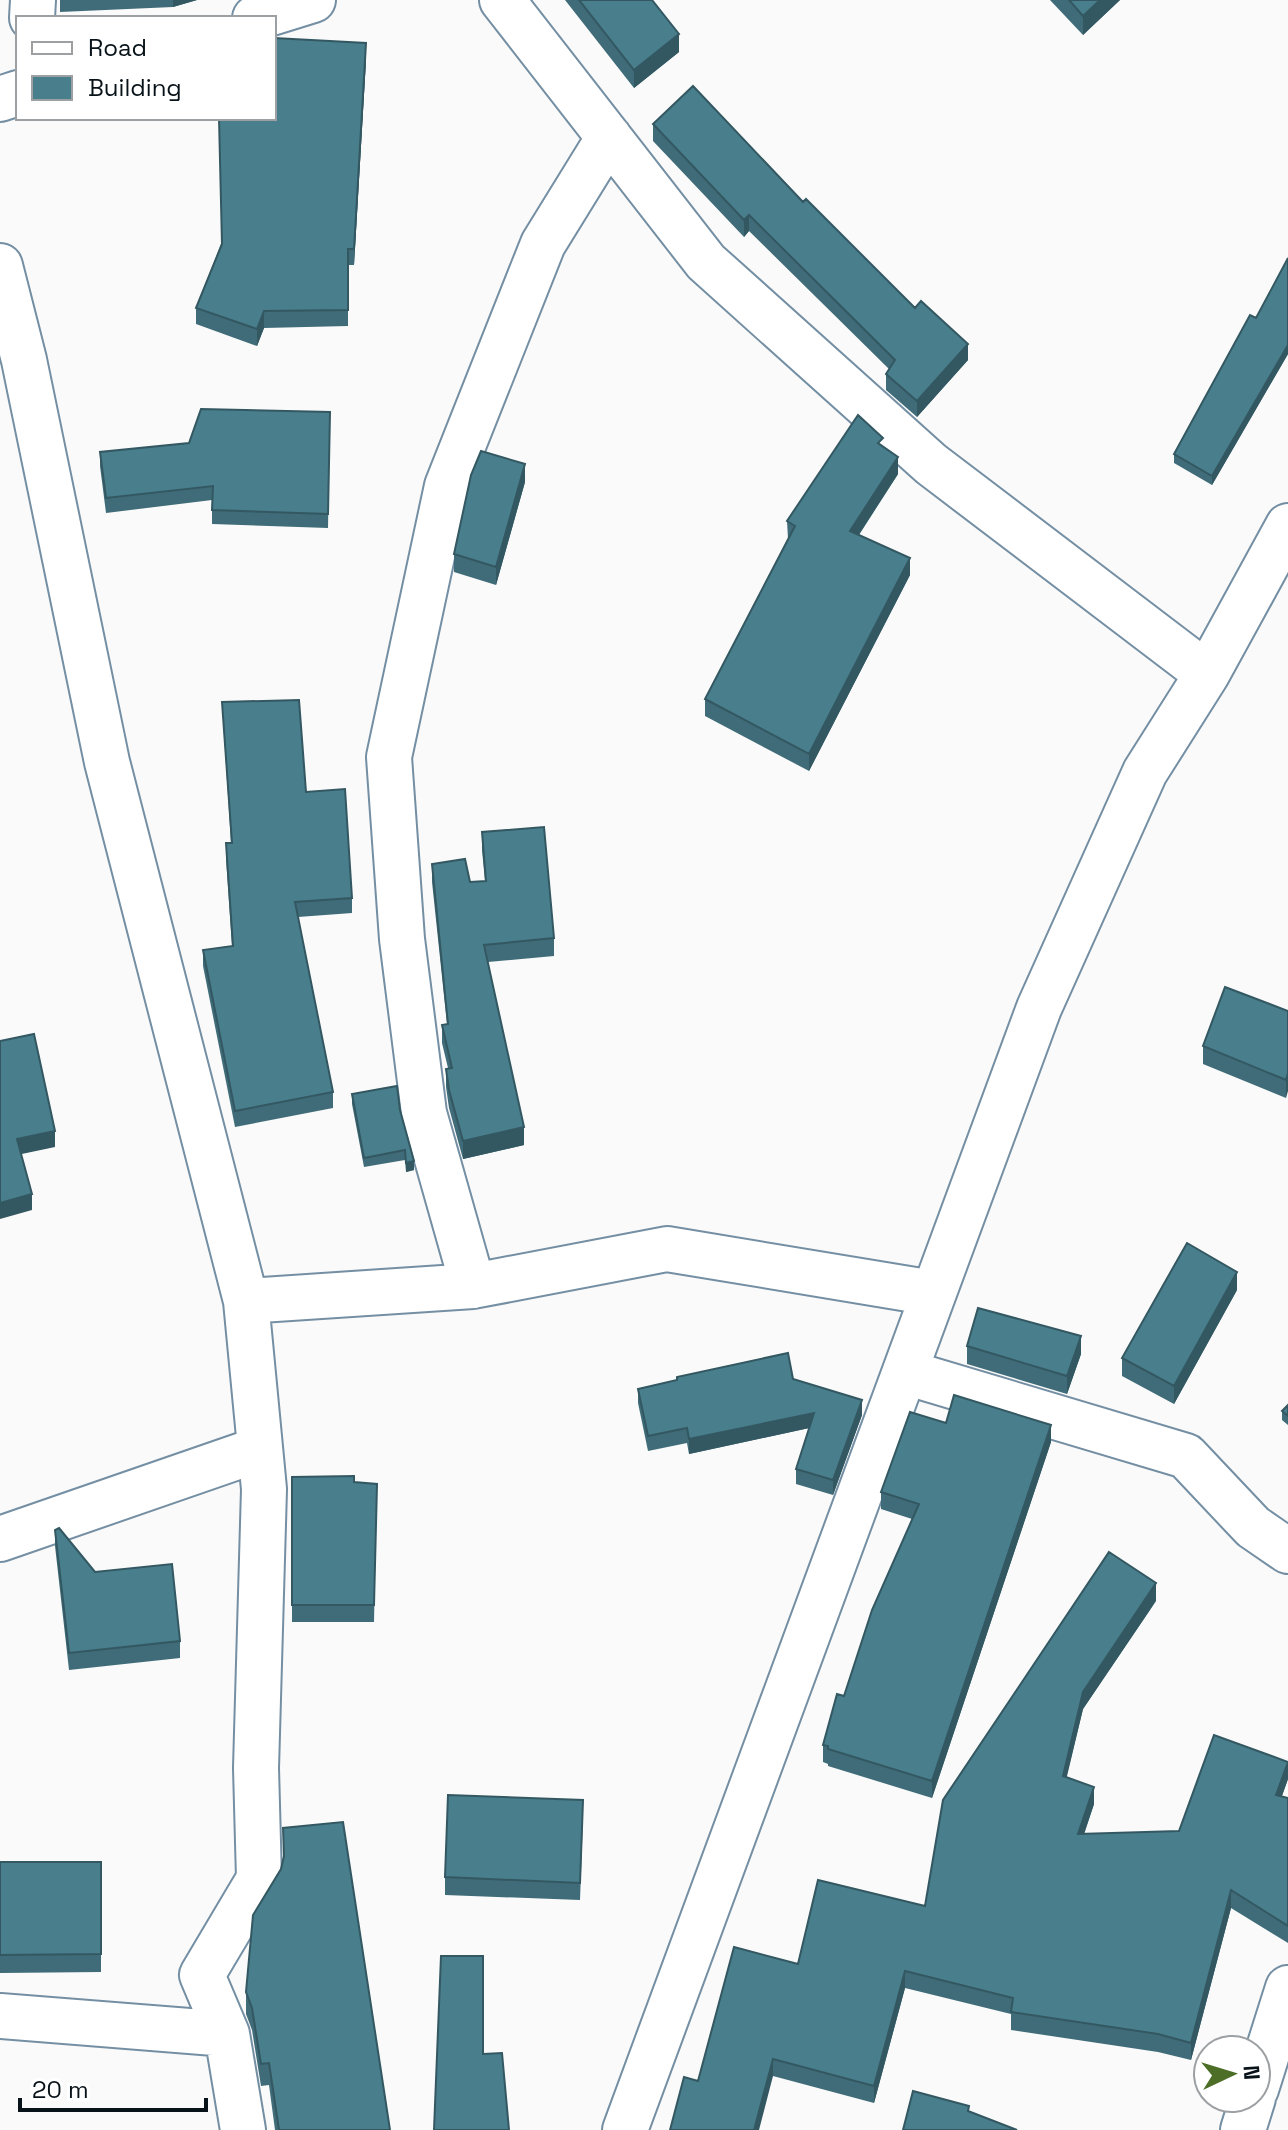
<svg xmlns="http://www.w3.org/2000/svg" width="1288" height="2130" font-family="'Space Grotesk',sans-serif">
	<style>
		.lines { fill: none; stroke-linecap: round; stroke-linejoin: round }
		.street-casing { stroke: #748fa3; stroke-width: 48 }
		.street { stroke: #fff; stroke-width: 44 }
		.wall { fill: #3f6c78 }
		.shaded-wall { fill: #335862 }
		.building { fill: #497e8c; stroke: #335862; stroke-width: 2 }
	</style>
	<rect width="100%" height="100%" fill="#fafafa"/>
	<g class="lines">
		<defs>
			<path id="street" d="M 502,0 L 706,262 L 931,464 L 1207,674
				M 32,18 L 33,0
				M 255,18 L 313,0
				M 0,99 L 18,93
				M 0,266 L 24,360 L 107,762 L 246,1301 L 473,1286 L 667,1249 L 933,1293
				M 473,1286 L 424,1113 L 402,939 L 389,757 L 447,486 L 543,244 L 609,137
				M 905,1372 L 1186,1456 L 1253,1527 L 1288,1551
				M 0,1539 L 260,1449
				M 0,2016 L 227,2034
				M 1256,2089 L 1288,1988
				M 243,2130 L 227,2034 L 202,1975 L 259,1879 L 256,1768 L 264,1489 L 246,1301
				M 625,2130 L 1039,1008 L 1145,772 L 1207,674 L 1288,526
				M 1243,2130 L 1253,2098"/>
		</defs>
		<!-- street casing -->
		<use href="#street" class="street-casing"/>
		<!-- street -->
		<use href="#street" class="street"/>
	</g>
	<!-- wall -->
	<path class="wall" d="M 60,0 L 197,0 L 173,7 L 60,12 Z
		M 565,0 L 652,0 L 679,52 L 634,88 Z
		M 1050,0 L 1120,0 L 1083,35 Z
		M 366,60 L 354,265 L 348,265 L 348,326 L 264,328 L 257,346 L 196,324 L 196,308 L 221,244 Z
		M 653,124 L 803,202 L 968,360 L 917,417 L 886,390 L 886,374 L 889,369 L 749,231 L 744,237 L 653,141 Z
		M 1288,258 L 1288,354 L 1212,485 L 1174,463 L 1174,454 L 1256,318 Z
		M 330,412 L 328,528 L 212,524 L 212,500 L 106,513 L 100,466 L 100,452 L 189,443 Z
		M 883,447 L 898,474 L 859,535 L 910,575 L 809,771 L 705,716 L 705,699 L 788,539 L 787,521 Z
		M 525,482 L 496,585 L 454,572 L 454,554 Z
		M 222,702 L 306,792 L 352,898 L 352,913 L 298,917 L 333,1092 L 333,1108 L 235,1127 L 203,966 L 203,950 L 232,946 L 226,859 L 226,843 L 231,843 Z
		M 482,832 L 554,938 L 554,956 L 488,962 L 524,1145 L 463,1159 L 449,1108 L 446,1087 L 446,1069 L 448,1068 L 442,1043 L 442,1025 L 447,1024 L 432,882 L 432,864 L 470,882 L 485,881 L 482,850 Z
		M 1288,1011 L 1286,1098 L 1203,1064 L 1203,1046 Z
		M 352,1094 L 400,1110 L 414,1170 L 406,1172 L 405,1160 L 364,1167 L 352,1104 Z
		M 1237,1290 L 1174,1404 L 1122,1376 L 1122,1358 Z
		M 967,1346 L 1081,1354 L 1067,1394 L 967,1364 Z
		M 793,1379 L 862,1415 L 833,1495 L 796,1484 L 796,1469 L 809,1428 L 689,1454 L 687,1443 L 648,1451 L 638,1403 L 638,1389 Z
		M 1288,1405 L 1288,1425 L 1282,1420 L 1282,1411 Z
		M 946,1423 L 1051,1442 L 932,1798 L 828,1766 L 828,1764 L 823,1762 L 823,1745 L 844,1696 L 912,1519 L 881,1509 L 881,1492 Z
		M 292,1477 L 377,1484 L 374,1622 L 292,1622 Z
		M 55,1530 L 95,1572 L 180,1641 L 180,1658 L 69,1670 L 55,1546 Z
		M 1156,1601 L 1083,1709 L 1066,1778 L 1094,1804 L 1084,1834 L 1179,1831 L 1288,1779 L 1282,1796 L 1288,1798 L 1288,1943 L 1231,1908 L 1191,2060 L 1158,2052 L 1011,2030 L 1011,2014 L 905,1988 L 874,2103 L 773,2076 L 698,2081 L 798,1964 L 925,1906 Z
		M 583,1818 L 580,1900 L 445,1895 L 445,1877 Z
		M 0,1862 L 101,1862 L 101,1972 L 0,1973 Z
		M 246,1992 L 390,2130 L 275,2130 L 269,2085 L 261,2086 L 252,2030 L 246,2014 Z"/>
	<!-- shaded-wall -->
	<path class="shaded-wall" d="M 173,0 L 197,0 L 173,7 Z
		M 1100,0 L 1120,0 L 1083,35 L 1083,16 Z
		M 679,34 L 679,52 L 634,88 L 634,70 Z
		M 366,43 L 366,60 L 354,265 L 354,249 Z
		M 749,215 L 749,231 L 744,237 L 744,220 Z
		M 264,311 L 264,328 L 257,346 L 257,329 Z
		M 968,344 L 968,360 L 917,417 L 917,401 Z
		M 1288,344 L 1288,354 L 1212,485 L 1212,476 Z
		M 898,457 L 898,474 L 850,548 L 850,531 Z
		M 525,464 L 525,482 L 496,585 L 496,567 Z
		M 910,558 L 910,575 L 809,771 L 809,754 Z
		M 1288,1073 L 1288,1091 L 1286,1098 L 1286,1080 Z
		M 524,1127 L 524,1145 L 463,1159 L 463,1141 Z
		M 55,1131 L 55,1147 L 17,1155 L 17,1139 Z
		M 414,1161 L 414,1170 L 406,1172 L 406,1163 Z
		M 32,1194 L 32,1210 L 0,1219 L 0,1203 Z
		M 1237,1272 L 1237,1290 L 1174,1404 L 1174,1386 Z
		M 1081,1336 L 1081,1354 L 1067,1394 L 1067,1376 Z
		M 862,1400 L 862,1415 L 833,1495 L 833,1480 Z
		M 814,1413 L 814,1427 L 689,1454 L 689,1439 Z
		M 1051,1425 L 1051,1442 L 932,1798 L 932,1781 Z
		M 1156,1583 L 1156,1601 L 1083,1709 L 1063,1793 L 1063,1776 L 1083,1692 Z
		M 1288,1762 L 1288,1779 L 1276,1812 L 1276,1795 Z
		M 1094,1787 L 1094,1804 L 1078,1852 L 1078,1834 Z
		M 1231,1890 L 1231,1908 L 1191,2060 L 1191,2043 Z
		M 905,1971 L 905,1988 L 874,2103 L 874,2086 Z
		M 773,2059 L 773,2076 L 759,2130 L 754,2130 Z"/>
	<!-- building -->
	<path class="building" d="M 579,0 L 652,0 L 679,34 L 634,70 Z
		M 1069,0 L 1100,0 L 1083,16 Z
		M 274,38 L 366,43 L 354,249 L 348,249 L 348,310 L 264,311 L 257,329 L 196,308 L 222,244 L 219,118 L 274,118 Z
		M 693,86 L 803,202 L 806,199 L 915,308 L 921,301 L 968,344 L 917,401 L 886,374 L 895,360 L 749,215 L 744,220 L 653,124 Z
		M 1288,258 L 1288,345 L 1212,476 L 1174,454 L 1250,315 L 1256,318 Z
		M 201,409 L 330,412 L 328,514 L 212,510 L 213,486 L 106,498 L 100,452 L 189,443 Z
		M 858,415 L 883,438 L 878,443 L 898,457 L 850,531 L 910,558 L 809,754 L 705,699 L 795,526 L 787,521 Z
		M 481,451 L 525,464 L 496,567 L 454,554 L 471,475 Z
		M 299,700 L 306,792 L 345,789 L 352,898 L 295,902 L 333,1092 L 235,1111 L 203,950 L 233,946 L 226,843 L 232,843 L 222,702 Z
		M 544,827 L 554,938 L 484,945 L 524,1127 L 463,1141 L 449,1090 L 446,1069 L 452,1068 L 442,1025 L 448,1024 L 432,864 L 465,859 L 470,882 L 486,881 L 482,832 Z
		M 1225,987 L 1288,1011 L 1288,1073 L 1286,1080 L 1203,1046 Z
		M 34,1034 L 55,1131 L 17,1139 L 32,1194 L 0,1203 L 0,1041 Z
		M 397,1086 L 400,1110 L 414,1161 L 406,1163 L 405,1150 L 364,1158 L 352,1094 Z
		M 1187,1243 L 1237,1272 L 1174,1386 L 1122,1358 Z
		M 978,1308 L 1081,1336 L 1067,1376 L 967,1346 Z
		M 788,1353 L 793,1379 L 862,1400 L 833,1480 L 796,1469 L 814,1413 L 689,1439 L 687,1428 L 648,1436 L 638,1389 L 677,1380 L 677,1377 Z
		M 954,1395 L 1051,1425 L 932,1781 L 828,1749 L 828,1746 L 823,1745 L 837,1694 L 844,1696 L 872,1610 L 919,1504 L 881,1492 L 910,1412 L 946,1423 Z
		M 1288,1405 L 1288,1416 L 1282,1411 Z
		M 354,1476 L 354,1482 L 377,1484 L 374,1605 L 292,1605 L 292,1477 Z
		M 59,1528 L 95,1572 L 172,1564 L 180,1641 L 69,1653 L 55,1530 Z
		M 1109,1552 L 1156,1583 L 1083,1692 L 1063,1776 L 1094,1787 L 1078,1834 L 1179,1831 L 1214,1735 L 1288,1762 L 1276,1795 L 1288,1798 L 1288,1926 L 1231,1890 L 1191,2043 L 1158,2034 L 1011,2012 L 1013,1998 L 905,1971 L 874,2086 L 773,2059 L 754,2130 L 670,2130 L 684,2077 L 698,2081 L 734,1947 L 798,1964 L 818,1880 L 925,1906 L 943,1800 Z
		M 448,1795 L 583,1800 L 580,1883 L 445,1877 Z
		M 343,1822 L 390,2130 L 279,2130 L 269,2063 L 261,2064 L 252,2008 L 246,1992 L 253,1915 L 281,1869 L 284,1856 L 283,1828 Z
		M 0,1862 L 101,1862 L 101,1954 L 0,1955 Z
		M 441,1956 L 483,1956 L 483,2054 L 502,2053 L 509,2130 L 434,2130 Z
		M 913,2091 L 969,2106 L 968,2111 L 1017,2130 L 903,2130 Z"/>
	<!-- legend -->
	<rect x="16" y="16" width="260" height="104" fill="#ffffff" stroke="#9ca0a3" stroke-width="2"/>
	<rect x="32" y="42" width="40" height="12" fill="#ffffff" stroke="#9ca0a3" stroke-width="2"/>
	<text x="88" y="56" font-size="24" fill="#081219">Road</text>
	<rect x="32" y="76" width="40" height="24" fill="#497e8c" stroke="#9ca0a3" stroke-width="2"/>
	<text x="88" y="96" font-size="24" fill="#081219">Building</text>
	<!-- north arrow -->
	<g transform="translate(1232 2074) rotate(86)"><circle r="38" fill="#ffffff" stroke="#9ca0a3" stroke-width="2"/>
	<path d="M0-6L14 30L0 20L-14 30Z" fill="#4c6e26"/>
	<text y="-12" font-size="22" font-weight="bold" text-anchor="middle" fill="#081219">N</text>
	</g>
	<!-- scale -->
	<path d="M20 2098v12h186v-12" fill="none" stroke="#081219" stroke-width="4"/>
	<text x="32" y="2098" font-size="24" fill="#081219" stroke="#ffffff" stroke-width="6" paint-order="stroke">20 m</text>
</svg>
